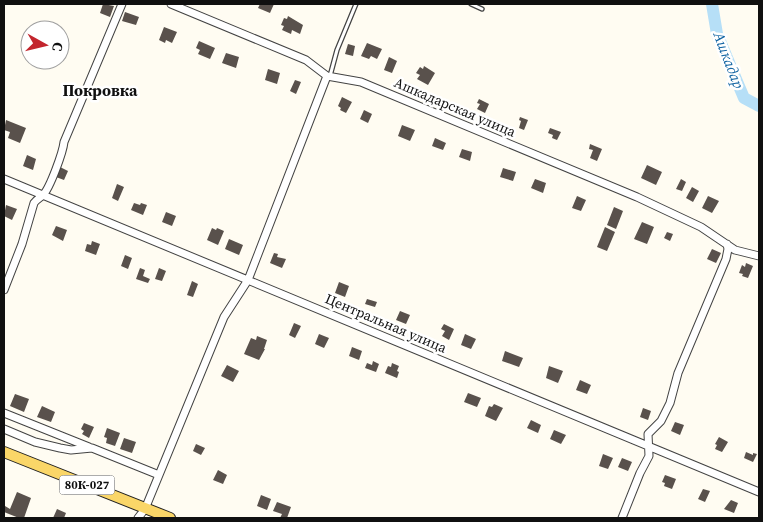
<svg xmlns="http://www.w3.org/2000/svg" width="763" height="522" font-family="'Source Serif 4',serif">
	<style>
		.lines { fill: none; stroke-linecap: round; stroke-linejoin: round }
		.river { stroke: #b6dff7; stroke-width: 12 }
		.building { fill: #59514c }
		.lane-casing { stroke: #434343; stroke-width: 5.5 }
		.street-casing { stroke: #434343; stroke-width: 9 }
		.primary-casing { stroke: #212121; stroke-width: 12 }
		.lane { stroke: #fff; stroke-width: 3 }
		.street { stroke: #fff; stroke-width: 7 }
		.primary { stroke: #fad668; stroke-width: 10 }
		.labels { text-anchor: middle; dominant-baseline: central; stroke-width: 5; stroke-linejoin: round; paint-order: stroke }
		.shield { fill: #fff; stroke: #585858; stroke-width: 1 }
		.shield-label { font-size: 12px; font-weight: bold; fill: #101010 }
		.street-label { font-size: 14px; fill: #101010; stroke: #fff }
		.water-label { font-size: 15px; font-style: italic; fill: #1667a4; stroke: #fff }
		.quarter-label { font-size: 16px; font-weight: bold; fill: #101010; stroke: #fff }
	</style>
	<rect width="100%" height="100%" fill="#fffcf2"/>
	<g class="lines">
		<!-- river -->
		<path class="river" d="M 712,4 L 717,34 L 744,98 L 759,106"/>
	</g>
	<!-- building -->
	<path class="building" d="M 103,4 L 114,6 L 110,17 L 100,13 Z
		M 260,4 L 274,4 L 270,13 L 258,8 Z
		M 125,12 L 139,17 L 136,25 L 122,21 Z
		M 288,16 L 303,25 L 300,34 L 292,30 L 291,34 L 282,30 L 284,26 L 281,25 L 284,18 L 287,19 Z
		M 164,27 L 177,32 L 172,43 L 166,40 L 165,43 L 159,40 Z
		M 199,41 L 215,48 L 210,59 L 198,54 L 200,50 L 196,48 Z
		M 367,43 L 382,49 L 377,59 L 371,56 L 369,59 L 361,56 Z
		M 348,44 L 355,46 L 353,56 L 345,54 Z
		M 226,53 L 239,57 L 236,68 L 222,63 Z
		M 389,57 L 397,61 L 392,73 L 384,70 Z
		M 424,66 L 435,73 L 428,85 L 417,79 L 420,75 L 416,73 L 420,67 L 423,69 Z
		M 268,69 L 280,73 L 277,84 L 265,80 Z
		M 295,80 L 301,82 L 296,94 L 290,91 Z
		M 342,97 L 352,102 L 346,113 L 340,110 L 341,108 L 338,106 Z
		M 479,99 L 489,104 L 485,113 L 477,109 L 480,104 L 477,103 Z
		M 364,110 L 372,114 L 368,123 L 360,119 Z
		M 520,117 L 528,120 L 524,130 L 519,128 L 521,121 L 519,120 Z
		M 6,120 L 26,128 L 20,143 L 8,138 L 10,132 L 4,130 Z
		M 402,125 L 415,130 L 410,141 L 398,136 Z
		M 550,128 L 561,132 L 557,140 L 552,138 L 553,135 L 548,133 Z
		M 435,138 L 446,143 L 443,150 L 432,146 Z
		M 590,144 L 602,149 L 597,161 L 590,158 L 593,150 L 589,149 Z
		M 462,149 L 472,152 L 470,161 L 459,157 Z
		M 27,155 L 36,159 L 33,170 L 23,166 Z
		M 647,165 L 662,172 L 656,185 L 641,178 Z
		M 60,167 L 68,171 L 64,180 L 56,177 Z
		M 503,168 L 516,172 L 513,181 L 500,177 Z
		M 535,179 L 546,183 L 543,193 L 531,188 Z
		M 681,179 L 686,182 L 682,191 L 676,189 Z
		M 117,184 L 124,187 L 118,201 L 112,198 Z
		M 692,187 L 699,191 L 693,202 L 686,198 Z
		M 577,196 L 586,200 L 581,211 L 572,208 Z
		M 708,196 L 719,201 L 712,213 L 702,208 Z
		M 134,203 L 140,205 L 141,203 L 147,205 L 143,215 L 131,210 Z
		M 6,205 L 17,209 L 12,220 L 4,216 Z
		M 614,207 L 623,211 L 616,229 L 607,225 Z
		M 166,212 L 176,216 L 172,226 L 162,222 Z
		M 642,222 L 654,227 L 647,244 L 634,239 Z
		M 56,226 L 67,230 L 63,241 L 52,235 Z
		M 605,227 L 615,232 L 607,251 L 597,247 Z
		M 212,228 L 216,230 L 217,228 L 224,231 L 218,245 L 207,240 Z
		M 667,232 L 673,234 L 670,241 L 664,238 Z
		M 229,239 L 243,245 L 239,255 L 225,249 Z
		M 92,241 L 100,244 L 96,255 L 85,251 L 87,244 L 91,245 Z
		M 712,249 L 721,253 L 716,263 L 707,259 Z
		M 274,253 L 278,254 L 277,257 L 286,259 L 282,268 L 270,263 Z
		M 125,255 L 132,258 L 128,269 L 121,266 Z
		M 746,263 L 753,266 L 748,278 L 742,276 L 743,274 L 739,273 L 742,265 L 745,267 Z
		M 140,268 L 145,270 L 143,276 L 150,279 L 148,283 L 136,279 Z
		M 159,268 L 166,271 L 162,281 L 155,279 Z
		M 192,281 L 198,284 L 193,297 L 187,295 Z
		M 339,282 L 349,286 L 345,297 L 335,293 Z
		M 367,299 L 377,302 L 375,307 L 365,304 Z
		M 400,311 L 410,315 L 406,324 L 396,320 Z
		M 294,323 L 301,326 L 295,338 L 289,335 Z
		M 444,324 L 454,329 L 449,340 L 442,336 L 445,331 L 441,329 Z
		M 319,334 L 329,338 L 324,348 L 315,344 Z
		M 465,334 L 476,339 L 471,349 L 461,345 Z
		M 257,336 L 267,340 L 264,349 L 265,349 L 259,360 L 244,354 L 251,338 L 256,340 Z
		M 352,347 L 362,351 L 359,360 L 349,356 Z
		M 505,351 L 523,358 L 519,367 L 502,361 Z
		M 373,361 L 379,364 L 376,372 L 365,368 L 367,363 L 372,365 Z
		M 392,363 L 399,366 L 397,371 L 399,372 L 397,378 L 385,373 L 388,366 L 391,367 Z
		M 227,365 L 239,371 L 233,382 L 221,376 Z
		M 549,366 L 563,371 L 558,383 L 546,378 Z
		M 580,380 L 591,385 L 587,394 L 576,390 Z
		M 468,393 L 481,398 L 477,407 L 464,402 Z
		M 15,394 L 29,399 L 24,412 L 10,406 Z
		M 494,404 L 503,408 L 496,421 L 485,416 L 489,406 L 492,407 Z
		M 42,406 L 55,412 L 51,422 L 37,417 Z
		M 643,408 L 651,411 L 648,420 L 640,417 Z
		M 531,420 L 541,425 L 538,433 L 527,428 Z
		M 675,422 L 684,425 L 680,435 L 671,431 Z
		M 84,423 L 94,427 L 89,438 L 82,434 L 84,431 L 81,429 Z
		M 107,428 L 120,433 L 115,446 L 106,443 L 107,438 L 104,437 Z
		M 554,430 L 566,435 L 561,444 L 550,439 Z
		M 719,437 L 728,442 L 722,452 L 715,449 L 717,445 L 715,444 Z
		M 124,438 L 136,442 L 132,453 L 120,449 Z
		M 196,444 L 205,448 L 201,455 L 193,451 Z
		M 746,452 L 753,455 L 753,453 L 757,454 L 753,462 L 744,458 Z
		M 603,454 L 613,458 L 608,469 L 599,466 Z
		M 622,458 L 632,462 L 628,471 L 618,467 Z
		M 218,470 L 227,475 L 223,484 L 213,480 Z
		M 665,475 L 676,479 L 672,489 L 664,486 L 665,483 L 662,482 Z
		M 703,489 L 710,491 L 705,502 L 698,499 Z
		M 17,492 L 31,498 L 24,518 L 19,518 L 4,512 L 5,506 L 10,509 Z
		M 261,495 L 271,499 L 267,510 L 257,506 Z
		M 731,500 L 738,503 L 734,513 L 724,509 Z
		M 277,502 L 291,507 L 287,518 L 280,518 L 282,514 L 273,511 Z
		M 57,509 L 66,513 L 64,518 L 53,518 Z"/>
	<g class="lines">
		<defs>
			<path id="lane" d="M 471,4 L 482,9
				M 330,76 L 337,50 L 356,4"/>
			<path id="street" d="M 171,4 L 306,60 L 327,76 L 361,82 L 637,197 L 701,227 L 735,250 L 759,256
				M 4,179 L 759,492
				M 4,290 L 22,244 L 34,203 C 37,199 40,198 43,195 C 50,188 63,152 64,142 L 122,4
				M 4,413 L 89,447
				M 4,429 L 35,442 L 60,448 L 71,450 L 92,448 L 159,475
				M 138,518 L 145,509 L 224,317 L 248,280 L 327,76
				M 622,518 L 640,473 L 649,456 L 648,434 L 661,421 L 670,403 L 678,373 L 726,259 L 728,249 L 727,244"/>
			<path id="primary" d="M 4,452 L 170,518"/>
		</defs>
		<!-- lane casing -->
		<use href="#lane" class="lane-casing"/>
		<!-- street casing -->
		<use href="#street" class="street-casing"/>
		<!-- primary casing -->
		<use href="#primary" class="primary-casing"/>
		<!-- lane -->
		<use href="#lane" class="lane"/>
		<!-- street -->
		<use href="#street" class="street"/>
		<!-- primary -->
		<use href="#primary" class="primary"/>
	</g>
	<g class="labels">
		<!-- shield labels -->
		<rect class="shield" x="59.5" y="475.5" width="55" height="19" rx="4"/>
		<g class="shield-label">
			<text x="87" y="485">80К-027</text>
		</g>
		<!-- street labels -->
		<g class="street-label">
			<text transform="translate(455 107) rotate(23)">Ашкадарская улица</text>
			<text transform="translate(386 323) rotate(23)">Центральная улица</text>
		</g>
		<!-- water labels -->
		<g class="water-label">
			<text transform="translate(729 60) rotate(69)">Ашкадар</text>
		</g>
		<!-- quarter labels -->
		<g class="quarter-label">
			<text x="100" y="90">Покровка</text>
		</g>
	</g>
	<!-- border -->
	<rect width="763" height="522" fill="none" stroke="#101010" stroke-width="10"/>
	<!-- north arrow -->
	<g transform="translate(45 45) rotate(98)"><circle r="24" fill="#ffffff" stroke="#9f9f9f"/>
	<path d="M0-4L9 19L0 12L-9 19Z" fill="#c3252d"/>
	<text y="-8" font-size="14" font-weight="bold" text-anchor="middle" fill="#101010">С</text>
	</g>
</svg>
